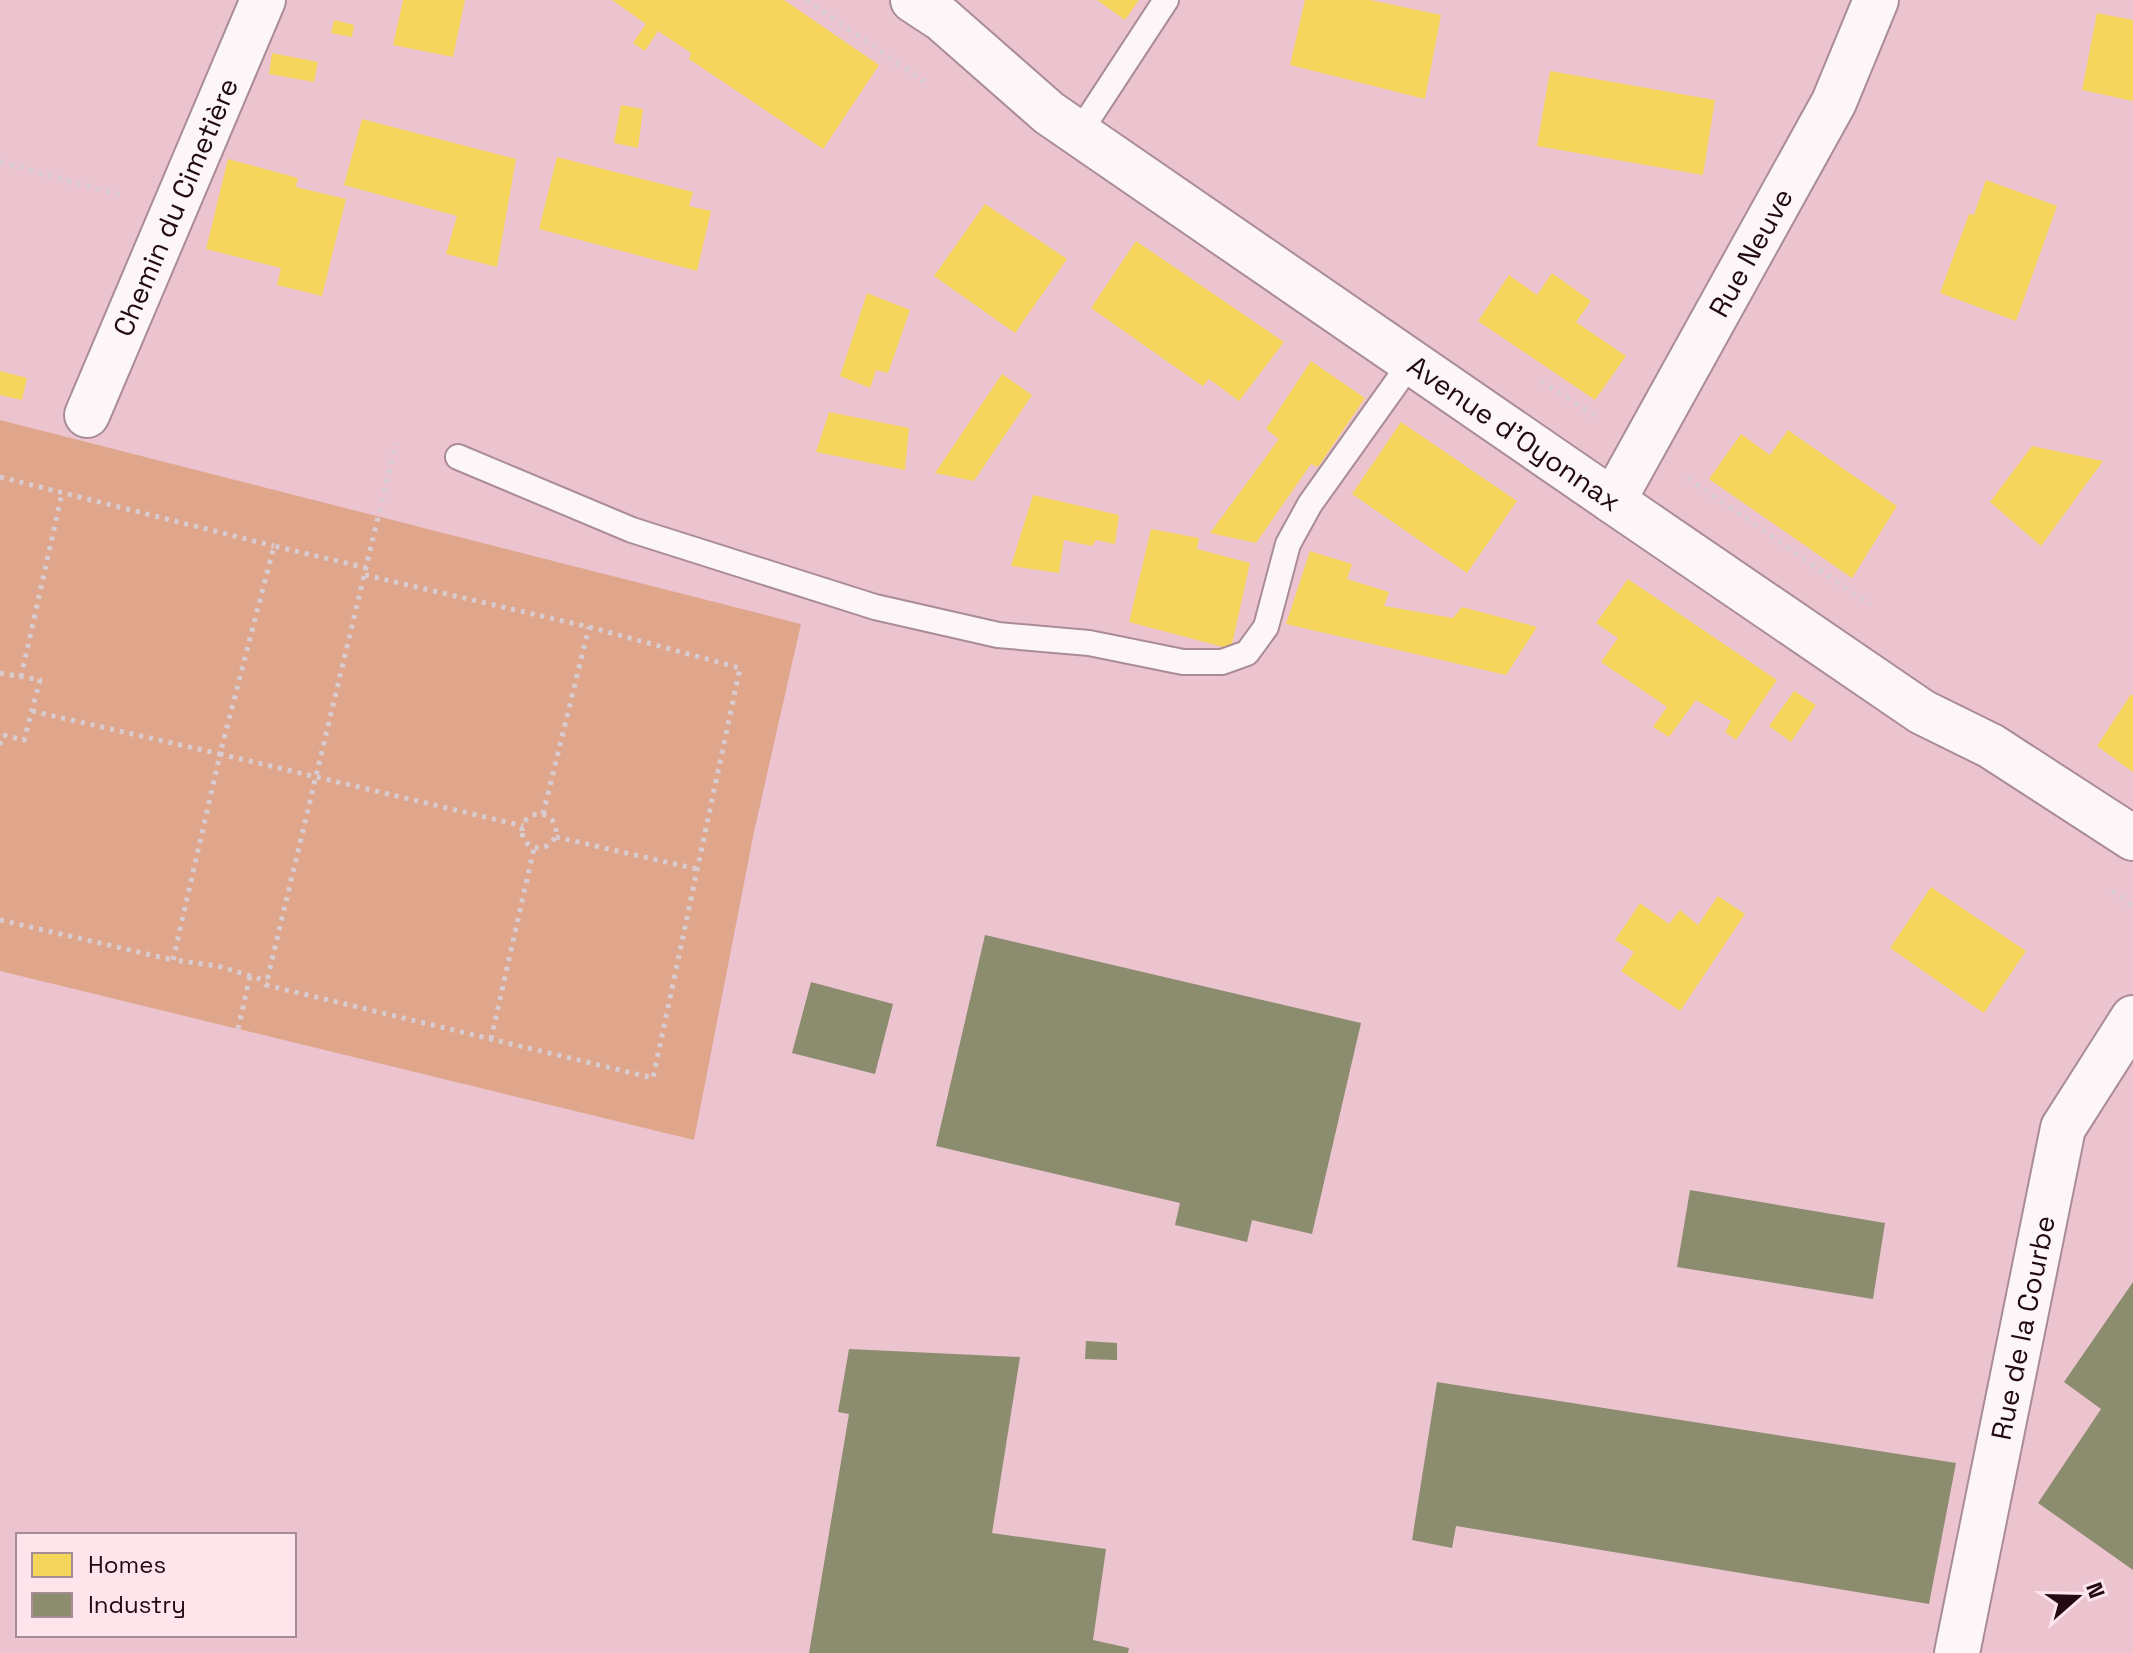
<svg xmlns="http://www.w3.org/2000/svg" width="2133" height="1653" font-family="'Space Grotesk',sans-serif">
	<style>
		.green { fill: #dfa68c }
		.homes { fill: #f6d55c }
		.industry { fill: #8c8c6e }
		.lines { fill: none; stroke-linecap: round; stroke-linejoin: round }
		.service-casing { stroke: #aa8c95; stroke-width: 28 }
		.minor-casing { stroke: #aa8c95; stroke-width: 48 }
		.secondary-casing { stroke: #aa8c95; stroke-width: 48 }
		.path { stroke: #d9ccd1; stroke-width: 5; stroke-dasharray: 4 6; stroke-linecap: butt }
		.service { stroke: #fcf6f8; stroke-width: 24 }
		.minor { stroke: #fcf6f8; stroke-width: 44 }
		.secondary { stroke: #fcf6f8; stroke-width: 44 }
		.labels { text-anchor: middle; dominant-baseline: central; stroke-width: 8; stroke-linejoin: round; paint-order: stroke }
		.street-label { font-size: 28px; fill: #220a13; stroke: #fce5eb }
	</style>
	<rect width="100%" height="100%" fill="#ecc4d0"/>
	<!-- green -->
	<path class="green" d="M 0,420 L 801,624 L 754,832 L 694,1140 L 0,971 Z"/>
	<!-- homes -->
	<path class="homes" d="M 403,0 L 465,0 L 453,57 L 393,45 Z
		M 612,0 L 784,0 L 879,65 L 823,149 L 689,59 L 691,53 L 658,31 L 645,51 L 633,43 L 646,24 Z
		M 1097,0 L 1139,0 L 1125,20 Z
		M 1305,0 L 1370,0 L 1441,15 L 1425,99 L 1290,65 Z
		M 2097,13 L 2133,20 L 2133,101 L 2082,90 Z
		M 334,20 L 354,25 L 352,37 L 331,33 Z
		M 272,53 L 318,62 L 314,82 L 269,74 Z
		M 1550,71 L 1715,100 L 1703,175 L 1537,146 Z
		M 621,105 L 643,109 L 638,148 L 614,143 Z
		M 362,119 L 516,159 L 497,267 L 446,254 L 457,216 L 344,185 Z
		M 557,157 L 693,192 L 689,206 L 711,211 L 697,271 L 539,229 Z
		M 228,159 L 298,178 L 296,187 L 346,199 L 322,296 L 277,285 L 281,268 L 206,249 Z
		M 1986,180 L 2057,206 L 2016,321 L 1940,293 L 1969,214 L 1974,215 Z
		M 985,204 L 1067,259 L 1015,333 L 934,276 Z
		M 1136,241 L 1284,342 L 1239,401 L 1209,379 L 1203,386 L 1198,383 L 1091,308 Z
		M 1552,273 L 1591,301 L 1576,322 L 1626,356 L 1595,400 L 1478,321 L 1509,275 L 1537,295 Z
		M 867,293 L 910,310 L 888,373 L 876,370 L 870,388 L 840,376 Z
		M 1311,361 L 1365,398 L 1318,467 L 1311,464 L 1256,543 L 1210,533 L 1279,439 L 1266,429 Z
		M 0,371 L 27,378 L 22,400 L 0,395 Z
		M 1002,374 L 1032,395 L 974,481 L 935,473 Z
		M 829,412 L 909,428 L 905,470 L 816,452 Z
		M 1401,422 L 1517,501 L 1467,573 L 1352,494 Z
		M 1788,430 L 1897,506 L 1852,578 L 1709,479 L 1741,434 L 1770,455 Z
		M 2032,446 L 2103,461 L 2041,546 L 1990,502 Z
		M 1033,495 L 1119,515 L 1115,544 L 1096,540 L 1092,546 L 1064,540 L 1059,573 L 1011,566 Z
		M 1151,529 L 1199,538 L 1197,549 L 1250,563 L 1231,649 L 1129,622 Z
		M 1310,551 L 1352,564 L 1347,579 L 1389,592 L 1384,606 L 1453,618 L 1462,607 L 1537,627 L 1506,675 L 1286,624 Z
		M 1628,579 L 1777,680 L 1736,740 L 1725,732 L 1731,721 L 1696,700 L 1669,737 L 1653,727 L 1667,707 L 1601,662 L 1618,638 L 1596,623 Z
		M 1794,691 L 1816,705 L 1791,742 L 1769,726 Z
		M 2131,694 L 2133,696 L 2133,772 L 2097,746 Z
		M 1931,887 L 2026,951 L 1984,1013 L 1890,948 Z
		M 1718,896 L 1745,914 L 1680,1011 L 1621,971 L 1634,952 L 1615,940 L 1640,903 L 1669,924 L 1680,910 L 1698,925 Z"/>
	<!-- industry -->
	<path class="industry" d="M 985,935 L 1361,1023 L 1312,1234 L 1252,1220 L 1247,1242 L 1175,1225 L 1180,1203 L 936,1146 Z
		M 811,982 L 893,1004 L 875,1074 L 792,1053 Z
		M 1690,1190 L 1885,1223 L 1873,1299 L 1677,1267 Z
		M 2133,1282 L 2133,1570 L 2038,1503 L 2101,1409 L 2064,1382 Z
		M 1086,1341 L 1117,1343 L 1117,1360 L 1085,1359 Z
		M 849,1349 L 1020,1357 L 992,1533 L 1106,1549 L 1093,1640 L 1129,1648 L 1128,1653 L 809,1653 L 849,1414 L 838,1412 Z
		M 1437,1382 L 1956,1463 L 1929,1604 L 1456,1526 L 1452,1548 L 1412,1540 Z"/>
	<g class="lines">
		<defs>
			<path id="service" d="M 1079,133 L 1166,0
				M 458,457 L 632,530 L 875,607 L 998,635 L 1089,643 L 1183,662 L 1222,662 L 1247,653 L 1266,627 L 1288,544 L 1310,504 L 1412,361"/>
			<g id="minor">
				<path id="s1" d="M 87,415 L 263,0"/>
				<path id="s2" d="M 1613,501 L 1834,102 L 1876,0"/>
				<path id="s3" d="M 1957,1653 L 2063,1128 L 2133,1018"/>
			</g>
			<g id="secondary">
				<path id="s4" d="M 913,0 L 942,19 L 1049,113 L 1613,501 L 1922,712 L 1991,746 L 2133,838"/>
			</g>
		</defs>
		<!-- service casing -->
		<use href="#service" class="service-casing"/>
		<!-- minor casing -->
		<use href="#minor" class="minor-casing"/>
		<!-- secondary casing -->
		<use href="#secondary" class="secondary-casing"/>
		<!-- path -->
		<path class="path" d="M 806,0 L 927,83
			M 0,162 L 123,196
			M 1541,381 L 1597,417
			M 0,477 L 274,546
			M 1688,478 L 1870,605
			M 367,568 L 274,546 L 220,754 L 523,826
			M 365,575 L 589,627 L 740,668 L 653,1078 L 266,985 L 396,442
			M 0,673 L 40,680 L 24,740 L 0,734
			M 21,677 L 62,493
			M 32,711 L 220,754 L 173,960 L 218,966 L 267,981
			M 0,745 L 2,735
			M522 831a17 17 0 1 1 34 0a17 17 0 1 1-34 0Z
			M 543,814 L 589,627
			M 556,837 L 697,869
			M 2112,891 L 2127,900 L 2133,909
			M 0,920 L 173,960
			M 238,1029 L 250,976
			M 491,1039 L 534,848"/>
		<!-- service -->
		<use href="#service" class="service"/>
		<!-- minor -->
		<use href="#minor" class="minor"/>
		<!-- secondary -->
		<use href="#secondary" class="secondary"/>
	</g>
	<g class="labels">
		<!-- street labels -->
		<g class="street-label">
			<text stroke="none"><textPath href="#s1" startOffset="226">Chemin du Cimetière</textPath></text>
			<text stroke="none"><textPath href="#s2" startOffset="284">Rue Neuve</textPath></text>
			<text stroke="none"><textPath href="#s4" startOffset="742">Avenue d'Oyonnax</textPath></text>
			<text stroke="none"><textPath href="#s3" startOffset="332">Rue de la Courbe</textPath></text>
		</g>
	</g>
	<!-- legend -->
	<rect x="16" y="1533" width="280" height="104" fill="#fce5eb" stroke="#a58d95" stroke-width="2"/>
	<rect x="32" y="1553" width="40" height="24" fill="#f6d55c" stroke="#a58d95" stroke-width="2"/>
	<text x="88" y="1573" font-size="24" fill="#220a13">Homes</text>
	<rect x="32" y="1593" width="40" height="24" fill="#8c8c6e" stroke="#a58d95" stroke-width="2"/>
	<text x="88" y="1613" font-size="24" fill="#220a13">Industry</text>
	<!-- north arrow -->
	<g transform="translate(2077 1597) rotate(70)" stroke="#fce5eb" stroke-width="6" paint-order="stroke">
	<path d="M0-6L14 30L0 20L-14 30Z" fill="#220a13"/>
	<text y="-12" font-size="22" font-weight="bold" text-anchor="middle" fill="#220a13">N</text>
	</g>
</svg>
